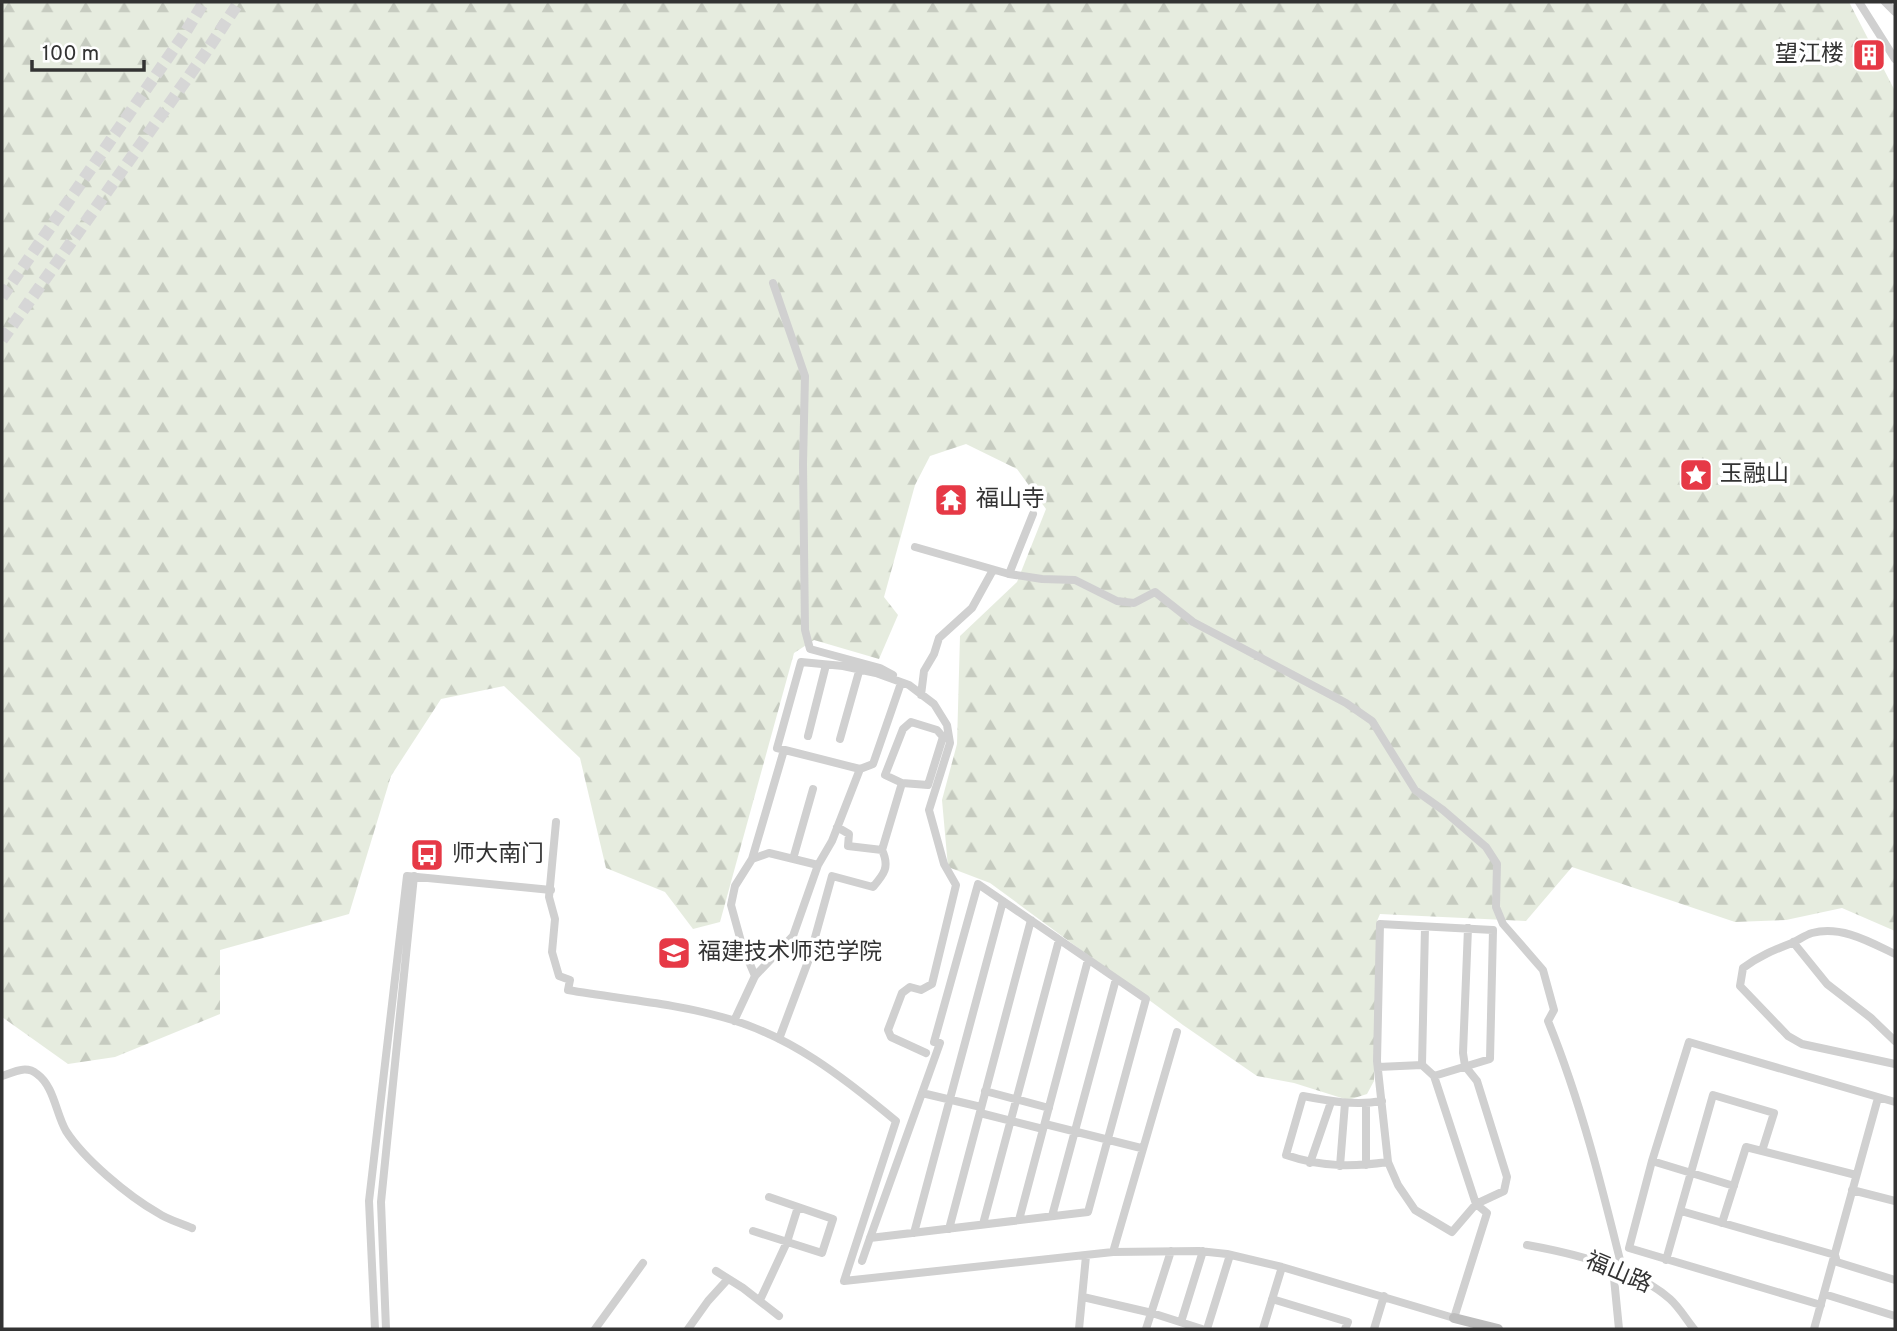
<svg xmlns="http://www.w3.org/2000/svg" width="1897" height="1331" font-family="Overpass,'Noto Sans SC',sans-serif">
	<style>
		.forest { fill: url(#forest-firs) }
		.lines { fill: none; stroke-linecap: round; stroke-linejoin: round }
		.primary-tunnel { stroke: #d6d6d6; stroke-width: 12; stroke-dasharray: 12 6; stroke-linecap: butt }
		.street { stroke: #d0d0d0; stroke-width: 8 }
		.secondary { stroke: #bdbdbd; stroke-width: 10 }
		.labels { text-anchor: middle; dominant-baseline: central; stroke-width: 7; stroke-linejoin: round; paint-order: stroke }
		.poi-label { font-size: 23px; fill: #333; stroke: #fff; text-anchor: start }
		.street-label { font-size: 23px; fill: #333; stroke: #fff }
	</style>
	<defs>
		<pattern id="forest-firs" width="22" height="20" patternUnits="userSpaceOnUse" patternTransform="scale(1.75)"><rect width="22" height="20" fill="#e6ecdf"/><path d="M5 1l3.5 6h-7zM16 11l3.5 6h-7z" fill="#c6cbc0"/></pattern>
	</defs>
	<rect width="100%" height="100%" fill="#fff"/>
	<!-- forest -->
	<path class="forest" d="M 2,2 L 1849,2 L 1895,91 L 1895,931 L 1842,908 L 1786,920 L 1735,922 L 1572,867 L 1526,921 L 1380,914 L 1377,921 L 1374,1081 L 1367,1094 L 1348,1100 L 1294,1083 L 1257,1076 L 1183,1025 L 990,883 L 948,867 L 942,800 L 957,744 L 960,636 L 1017,582 L 1046,509 L 1017,469 L 966,444 L 930,456 L 915,485 L 884,597 L 898,615 L 879,659 L 814,640 L 794,653 L 720,922 L 693,929 L 665,892 L 606,868 L 580,758 L 504,686 L 441,699 L 391,776 L 349,914 L 220,950 L 220,1014 L 115,1057 L 68,1064 L 2,1017 Z"/>
	<g class="lines">
		<!-- primary-tunnel -->
		<path class="primary-tunnel" d="M 2,297 L 185,33 L 204,2
			M 2,340 L 206,52 L 239,2"/>
		<!-- street -->
		<path class="street" d="M 1859,2 L 1895,59
			M 1885,2 L 1895,12
			M 773,283 L 805,376 L 803,464 L 805,630 L 810,649 L 880,668 L 893,675
			M 915,547 L 1009,574 L 1033,514
			M 1009,574 L 1042,579 L 1075,580 L 1117,601 L 1134,603 L 1155,592 L 1193,622 L 1346,703 L 1372,721 L 1415,790 L 1443,810 L 1486,847 L 1497,864 L 1496,907 L 1503,924 L 1543,970 L 1554,1010 L 1548,1021 C 1581,1102 1602,1187 1623,1272
			M 921,695 L 924,671 L 934,654 L 939,638 L 972,608 L 993,570
			M 911,722 L 937,730 L 943,737 L 928,785 L 902,783 L 885,775 L 903,729 Z
			M 808,736 L 826,665
			M 840,739 L 860,668
			M 860,769 L 777,748 L 801,662 L 843,666 L 876,673 L 909,685 L 934,704 L 947,725 L 950,743 L 929,810 L 944,864 L 956,885 L 932,984 L 921,990 L 910,987 L 902,993 L 888,1030 L 891,1037 L 926,1053
			M 556,822 L 549,897 L 555,919 L 552,952 L 559,976 L 570,980 L 568,990 C 619,999 673,1003 722,1017 C 790,1035 843,1077 896,1121 L 844,1281 L 1113,1252 L 1199,1251 L 1227,1254 L 1282,1267 L 1454,1318 L 1487,1213 L 1476,1204 L 1434,1076 L 1422,1065 L 1425,927
			M 837,827 L 849,834 L 848,846 L 882,850 L 902,783
			M 752,859 L 784,750
			M 793,859 L 813,789
			M 1793,942 L 1827,984 L 1871,1018 L 1895,1041
			M 1895,954 C 1870,942 1841,925 1812,933 C 1805,935 1799,940 1792,943 C 1774,950 1759,956 1743,968 L 1740,986 L 1788,1036 L 1802,1044 L 1895,1064
			M 755,976 L 742,945 L 731,905 L 735,886 L 752,859 L 769,853 L 818,865
			M 734,1021 L 755,976 L 793,936 L 818,865 L 832,841 L 860,769 L 873,764 L 901,683
			M 779,1039 L 809,959 L 832,876 L 873,887 C 884,874 890,867 882,850
			M 1378,1067 L 1422,1065
			M 2,1076 C 14,1072 26,1065 37,1074 C 54,1086 56,1114 66,1131 C 84,1159 128,1196 158,1213 C 168,1220 181,1223 192,1228
			M 1434,1076 L 1490,1059 L 1493,930 L 1380,924 L 1377,1061 L 1388,1162 L 1398,1185 L 1415,1210 L 1452,1232 L 1476,1204 L 1504,1191 L 1507,1177 L 1477,1081 L 1465,1066 L 1463,1053 L 1468,928
			M 985,1091 L 1049,1108
			M 922,1093 L 981,1107
			M 1382,1101 C 1355,1106 1329,1101 1303,1096 L 1286,1155 C 1321,1167 1352,1167 1388,1162
			M 980,1113 L 1043,1129
			M 1045,1124 L 1141,1148
			M 1652,1161 L 1734,1186
			M 1310,1163 L 1331,1102
			M 1366,1165 L 1366,1104
			M 1340,1166 L 1345,1103
			M 1852,1190 L 1895,1201
			M 1681,1211 L 1835,1255 L 1837,1262 L 1895,1280
			M 1052,1216 L 1116,979
			M 1019,1220 L 1088,960
			M 1722,1223 L 1746,1147 L 1856,1175
			M 983,1224 L 1059,940
			M 949,1229 L 1031,920
			M 753,1231 L 822,1253 L 833,1219 L 769,1197
			M 914,1233 L 1003,901
			M 1527,1245 C 1572,1253 1635,1268 1670,1299 C 1679,1307 1686,1319 1694,1329
			M 1113,1252 L 1177,1032
			M 1666,1260 L 1713,1095 L 1774,1113 L 1762,1151
			M 862,1261 L 870,1238 L 940,1043 L 934,1042 L 978,884 L 1146,999 L 1088,1212 L 870,1238
			M 1613,1268 L 1619,1329
			M 716,1271 L 743,1288 L 779,1316
			M 1824,1294 L 1895,1316
			M 1083,1297 L 1152,1313 L 1202,1329
			M 1272,1299 L 1348,1322 L 1345,1329
			M 760,1300 L 787,1242 L 798,1207
			M 1821,1305 L 1629,1248 L 1652,1161 L 1689,1042 L 1895,1102
			M 1181,1322 L 1203,1251
			M 375,1329 L 369,1201 L 407,876 L 551,890
			M 386,1329 L 381,1202 L 414,876
			M 595,1329 L 643,1263
			M 688,1329 L 708,1301 L 728,1279
			M 1079,1329 L 1086,1256
			M 1146,1329 L 1171,1251
			M 1207,1329 L 1230,1255
			M 1263,1329 L 1282,1267
			M 1374,1329 L 1384,1296
			M 1814,1329 L 1878,1098"/>
		<!-- secondary -->
		<path class="secondary" d="M 1454,1318 L 1498,1329"/>
	</g>
	<!-- icons -->
	<defs>
		<symbol id="building-square" viewBox="-11 -11 22 22"><rect x="-9" y="-9" width="18" height="18" rx="4" fill="#e63946" stroke="#fff"/><path d="M-4-6H4V6H1V3H-1V6H-4ZM-2.5-4.3h1.7v1.8h-1.7ZM.8-4.3h1.7v1.8H.8ZM-2.5-1h1.7V.8h-1.7ZM.8-1h1.7V.8H.8Z" fill="#fff"/></symbol>
		<symbol id="sight-square" viewBox="-11 -11 22 22"><rect x="-9" y="-9" width="18" height="18" rx="4" fill="#e63946" stroke="#fff"/><path d="M0-6L1.8-2.2L6-1.7L2.9 1.2L3.7 5.4L0 3.3L-3.7 5.4L-2.9 1.2L-6-1.7L-1.8-2.2Z" fill="#fff"/></symbol>
		<symbol id="temple-square" viewBox="-11 -11 22 22"><rect x="-9" y="-9" width="18" height="18" rx="4" fill="#e63946" stroke="#fff"/><path d="M0-6L5-2H3V0L6.5 2.5H4V6H1.5V3h-3V6H-4V2.5H-6.5L-3 0V-2H-5Z" fill="#fff"/></symbol>
		<symbol id="bus-square" viewBox="-11 -11 22 22"><rect x="-9" y="-9" width="18" height="18" rx="4" fill="#e63946" stroke="#fff"/><path d="M-5-6H5V4H4V6H2V4H-2V6H-4V4H-5ZM-3.5-4V0h7V-4ZM-3.5 1.2v1.5H-2V1.2ZM2 1.2v1.5H3.5V1.2Z" fill="#fff"/></symbol>
		<symbol id="university-square" viewBox="-11 -11 22 22"><rect x="-9" y="-9" width="18" height="18" rx="4" fill="#e63946" stroke="#fff"/><path d="M0-5L7-2L0 1L-7-2ZM-4 1L0 2.5L4 1V4Q0 6-4 4Z" fill="#fff"/></symbol>
	</defs>
	<g fill-rule="evenodd">
		<use href="#building-square" x="1850" y="36" width="38" height="38"/>
		<use href="#sight-square" x="1677" y="456" width="38" height="38"/>
		<use href="#temple-square" x="932" y="481" width="38" height="38"/>
		<use href="#bus-square" x="408" y="836" width="38" height="38"/>
		<use href="#university-square" x="655" y="934" width="38" height="38"/>
	</g>
	<g class="labels">
		<!-- poi labels -->
		<g class="poi-label">
			<text x="1844" y="55" text-anchor="end">望江楼</text>
			<text x="1720" y="475">玉融山</text>
			<text x="976" y="500">福山寺</text>
			<text x="452" y="855">师大南门</text>
			<text x="698" y="953">福建技术师范学院</text>
		</g>
		<!-- street labels -->
		<g class="street-label">
			<text transform="translate(1618 1274) rotate(23)">福山路</text>
		</g>
	</g>
	<!-- border -->
	<rect width="1897" height="1331" fill="none" stroke="#333333" stroke-width="7"/>
	<!-- scale -->
	<path d="M32 60v10h112v-10" fill="none" stroke="#333333" stroke-width="3.5"/>
	<text x="42" y="60" font-size="21" fill="#333333" stroke="#ffffff" stroke-width="5" paint-order="stroke">100 m</text>
</svg>
